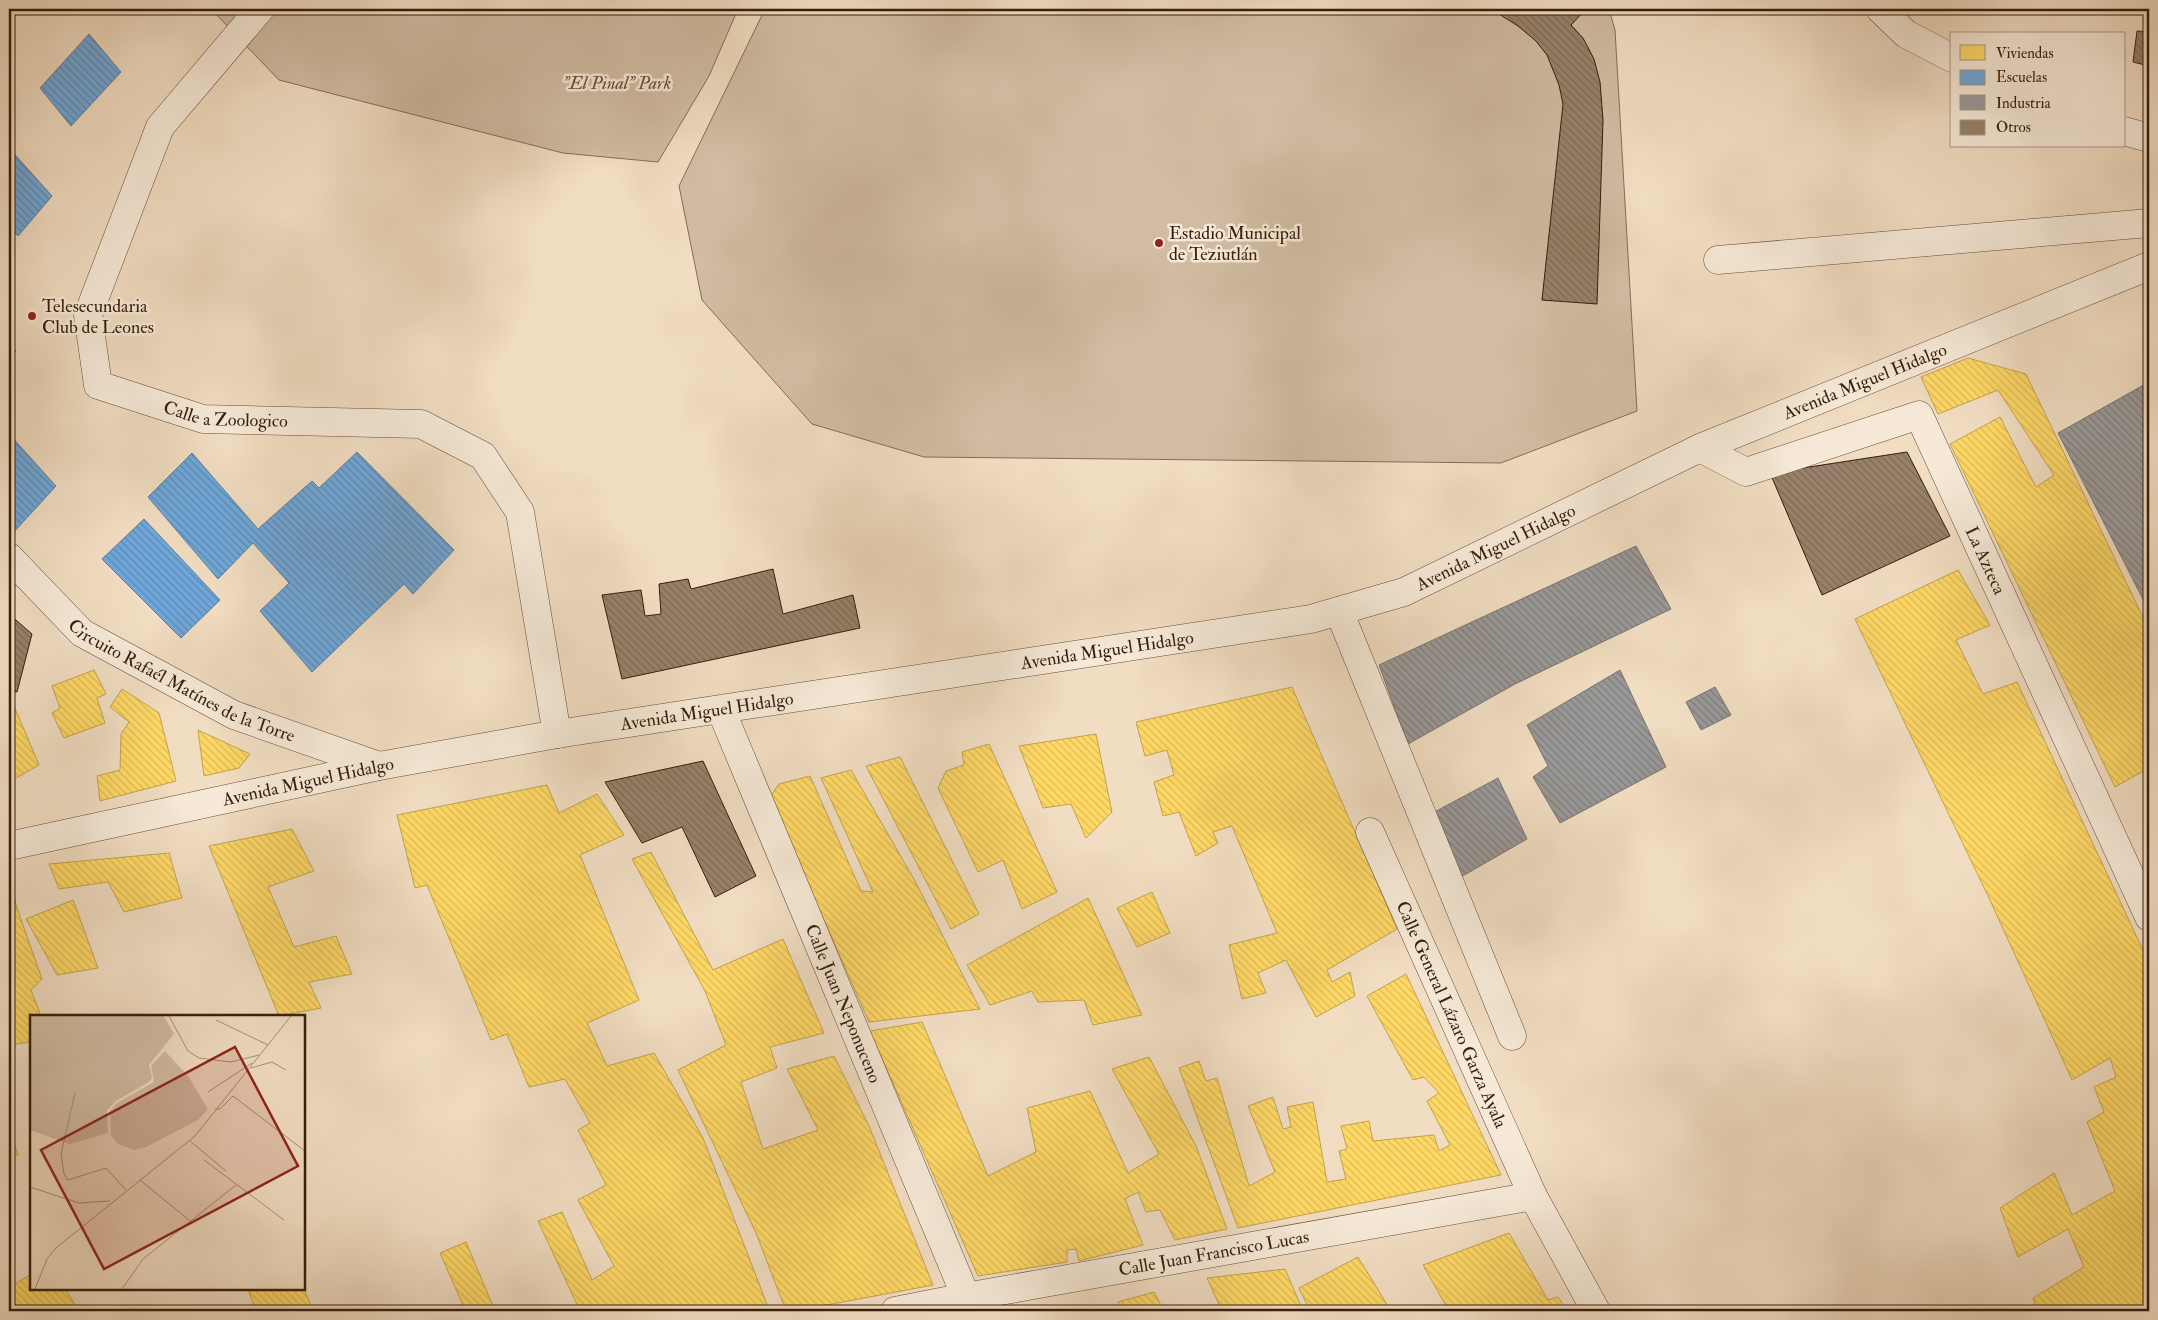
<svg xmlns="http://www.w3.org/2000/svg" width="2158" height="1320" font-family="'IM FELL Double Pica',serif">
	<style>
		.green { fill: #d1bca3; stroke: #846c57 }
		.homes { fill: url(#homes-back-hatch); stroke: #c3a14b }
		.schools { fill: url(#schools-back-hatch); stroke: #5e7e9d }
		.industry { fill: url(#industry-back-hatch); stroke: #7b746e }
		.building { fill: url(#building-back-hatch); stroke: #361d0b }
		.lines { fill: none; stroke-linecap: round; stroke-linejoin: round }
		.minor-casing { stroke: #654d39; stroke-width: 29 }
		.minor { stroke: #f6e9d7; stroke-width: 28 }
		.poi-dot { fill: #8f2418; stroke: #f6e9d7; stroke-width: 2 }
		.labels { text-anchor: middle; dominant-baseline: central; stroke-width: 5; stroke-linejoin: round; paint-order: stroke }
		.park-label { font-size: 18px; font-style: italic; fill: #644d39; stroke: #f6e9d7 }
		.poi-label { font-size: 18px; fill: #361d0b; stroke: #f6e9d7; text-anchor: start }
		.street-label { font-size: 18px; fill: #361d0b; stroke: #f6e9d7 }
		.inset-road { fill: none; stroke: #a69079; stroke-width: 1 }
		.view { fill: #8f2418; fill-opacity: 0.15; stroke: #8f2418; stroke-width: 2.5 }
		.inset-edge { fill: none; stroke: #361d0b; stroke-width: 2.5 }
	</style>
	<defs>
		<pattern id="homes-back-hatch" width="6" height="6" patternUnits="userSpaceOnUse" patternTransform="scale(1.25)"><rect width="6" height="6" fill="#ffd966"/><path d="M-1 5l2 2M0 0l6 6M5-1l2 2" fill="none" stroke="#dbba57"/></pattern>
		<pattern id="schools-back-hatch" width="6" height="6" patternUnits="userSpaceOnUse" patternTransform="scale(1.25)"><rect width="6" height="6" fill="#6fa8dc"/><path d="M-1 5l2 2M0 0l6 6M5-1l2 2" fill="none" stroke="#5c88b1"/></pattern>
		<pattern id="industry-back-hatch" width="6" height="6" patternUnits="userSpaceOnUse" patternTransform="scale(1.25)"><rect width="6" height="6" fill="#999"/><path d="M-1 5l2 2M0 0l6 6M5-1l2 2" fill="none" stroke="#7e7c7b"/></pattern>
		<pattern id="building-back-hatch" width="6" height="6" patternUnits="userSpaceOnUse" patternTransform="scale(1.25)"><rect width="6" height="6" fill="#97816a"/><path d="M-1 5l2 2M0 0l6 6M5-1l2 2" fill="none" stroke="#7c6955"/></pattern>
	</defs>
	<rect width="100%" height="100%" fill="#f1ddc2"/>
	<filter id="stains"><feTurbulence type="fractalNoise" baseFrequency=".004" numOctaves="4"/><feColorMatrix values="0 0 0 0 .2 0 0 0 0 .09 0 0 0 0 .02 0 0 0 .5 -.17"/></filter>
	<radialGradient id="worn" r=".72"><stop offset=".6" stop-color="#630" stop-opacity="0"/><stop offset="1" stop-color="#630" stop-opacity=".3"/></radialGradient>
	<!-- green -->
	<path class="green" d="M 211,9 L 738,9 L 709,76 L 658,162 L 563,153 L 279,80 Z
		M 765,9 L 1609,9 L 1615,30 L 1637,411 L 1501,463 L 924,457 L 812,424 L 702,300 L 679,186 Z"/>
	<!-- homes -->
	<path class="homes" d="M 1968,358 L 2026,374 L 2149,630 L 2149,768 L 2115,787 L 1950,444 L 2000,417 L 2036,487 L 2054,475 L 1998,390 L 1938,414 L 1921,377 Z
		M 1958,570 L 1990,625 L 1956,640 L 1983,694 L 2017,682 L 2149,963 L 2149,1311 L 2037,1311 L 2033,1298 L 2084,1267 L 2068,1229 L 2018,1257 L 2000,1208 L 2054,1173 L 2072,1215 L 2115,1191 L 2087,1122 L 2104,1112 L 2094,1087 L 2116,1077 L 2110,1058 L 2072,1080 L 1989,898 L 1855,619 Z
		M 94,670 L 106,694 L 97,698 L 105,723 L 64,738 L 52,713 L 60,708 L 52,686 Z
		M 1292,687 L 1397,929 L 1327,970 L 1332,982 L 1350,972 L 1355,996 L 1316,1017 L 1286,960 L 1258,973 L 1266,993 L 1242,999 L 1229,945 L 1277,933 L 1232,826 L 1213,832 L 1218,843 L 1196,856 L 1179,812 L 1163,816 L 1154,782 L 1174,775 L 1167,750 L 1145,756 L 1136,722 Z
		M 122,689 L 159,713 L 176,781 L 100,801 L 97,776 L 120,770 L 121,734 L 129,722 L 110,707 Z
		M 14,706 L 39,765 L 9,782 L 9,708 Z
		M 198,730 L 250,754 L 239,768 L 204,776 Z
		M 1096,734 L 1112,812 L 1086,838 L 1071,804 L 1043,808 L 1019,746 Z
		M 989,744 L 1057,892 L 1022,909 L 1003,860 L 978,872 L 938,788 L 946,771 L 964,765 L 962,752 Z
		M 900,757 L 979,914 L 951,929 L 866,766 Z
		M 851,770 L 915,881 L 980,1009 L 869,1022 L 770,797 L 779,784 L 810,776 L 861,891 L 873,892 L 821,778 Z
		M 547,785 L 559,813 L 597,794 L 624,835 L 580,855 L 639,1000 L 587,1023 L 607,1066 L 654,1053 L 703,1138 L 768,1307 L 752,1311 L 580,1311 L 538,1221 L 562,1212 L 592,1280 L 614,1266 L 578,1200 L 606,1185 L 578,1130 L 590,1123 L 565,1079 L 529,1087 L 507,1034 L 491,1040 L 427,885 L 415,888 L 397,815 Z
		M 292,829 L 314,871 L 268,887 L 294,947 L 336,936 L 352,974 L 309,982 L 321,1008 L 279,1016 L 209,846 Z
		M 651,852 L 713,970 L 783,939 L 824,1033 L 770,1047 L 777,1068 L 741,1082 L 763,1149 L 818,1130 L 787,1069 L 834,1056 L 869,1126 L 933,1285 L 795,1311 L 786,1311 L 756,1233 L 678,1070 L 726,1045 L 705,991 L 632,859 Z
		M 169,853 L 182,898 L 124,912 L 108,882 L 59,889 L 49,864 Z
		M 9,877 L 17,908 L 42,979 L 31,990 L 41,1016 L 31,1016 L 31,1042 L 9,1045 Z
		M 1152,892 L 1170,933 L 1137,947 L 1117,908 Z
		M 1088,898 L 1142,1015 L 1093,1025 L 1084,1000 L 1038,1002 L 1032,991 L 990,1005 L 967,965 Z
		M 73,900 L 98,968 L 57,975 L 26,919 Z
		M 1406,974 L 1501,1175 L 1238,1228 L 1179,1068 L 1199,1061 L 1206,1081 L 1217,1078 L 1249,1186 L 1275,1172 L 1248,1106 L 1273,1097 L 1283,1129 L 1291,1127 L 1287,1107 L 1313,1102 L 1327,1182 L 1346,1179 L 1339,1151 L 1347,1149 L 1341,1126 L 1369,1121 L 1373,1141 L 1434,1135 L 1439,1151 L 1450,1145 L 1427,1101 L 1439,1093 L 1424,1077 L 1413,1080 L 1367,996 Z
		M 922,1022 L 988,1176 L 1036,1152 L 1027,1108 L 1090,1091 L 1128,1173 L 1159,1154 L 1112,1069 L 1149,1057 L 1196,1146 L 1227,1229 L 1175,1240 L 1160,1210 L 1146,1212 L 1138,1192 L 1125,1199 L 1143,1245 L 1079,1261 L 1076,1249 L 1067,1250 L 1067,1262 L 978,1276 L 870,1031 Z
		M 9,1129 L 18,1155 L 9,1156 Z
		M 1509,1233 L 1548,1300 L 1558,1297 L 1567,1311 L 1497,1311 L 1495,1307 L 1484,1311 L 1449,1311 L 1423,1265 Z
		M 466,1242 L 495,1311 L 448,1311 L 463,1305 L 440,1253 Z
		M 1358,1257 L 1391,1311 L 1310,1311 L 1299,1288 Z
		M 1285,1269 L 1303,1311 L 1222,1311 L 1207,1278 Z
		M 31,1274 L 31,1289 L 65,1289 L 79,1311 L 9,1311 L 9,1288 Z
		M 248,1289 L 304,1289 L 313,1311 L 256,1311 Z
		M 1154,1292 L 1164,1311 L 1122,1311 L 1118,1302 Z"/>
	<!-- schools -->
	<path class="schools" d="M 89,34 L 121,72 L 71,126 L 40,88 Z
		M 9,148 L 52,196 L 18,236 L 9,226 Z
		M 9,344 L 16,351 L 9,358 Z
		M 9,434 L 56,486 L 13,533 L 9,527 Z
		M 357,452 L 454,550 L 413,594 L 404,584 L 312,672 L 260,611 L 289,583 L 253,543 L 218,579 L 148,497 L 192,453 L 258,529 L 312,481 L 319,488 Z
		M 144,519 L 220,600 L 181,638 L 102,559 Z"/>
	<!-- industry -->
	<path class="industry" d="M 2149,382 L 2149,611 L 2058,433 Z
		M 1636,546 L 1671,609 L 1515,684 L 1408,744 L 1379,665 Z
		M 1620,670 L 1666,767 L 1560,823 L 1533,777 L 1548,766 L 1527,725 Z
		M 1715,687 L 1731,715 L 1701,730 L 1686,702 Z
		M 1498,778 L 1527,839 L 1454,881 L 1427,816 Z"/>
	<!-- building -->
	<path class="building" d="M 1491,9 L 1586,9 L 1571,25 L 1583,38 L 1594,59 L 1600,82 L 1603,120 L 1597,304 L 1542,300 L 1563,104 L 1559,85 L 1547,55 L 1536,41 L 1518,26 Z
		M 2137,31 L 2149,32 L 2149,66 L 2133,62 Z
		M 1907,452 L 1950,536 L 1822,595 L 1770,473 Z
		M 773,569 L 783,614 L 853,595 L 860,628 L 622,679 L 602,595 L 641,590 L 645,616 L 661,614 L 659,584 L 688,579 L 691,589 Z
		M 9,614 L 32,634 L 17,692 L 9,690 Z
		M 703,761 L 756,876 L 715,897 L 682,827 L 642,843 L 605,782 Z"/>
	<g class="lines">
		<defs>
			<g id="minor">
				<path id="s1" d="M 260,9 L 160,127 L 88,315 L 98,385 L 203,419 L 421,424 L 483,456 L 520,512 L 557,734"/>
				<path d="M 1880,9 L 1906,34 L 1952,58"/>
				<path d="M 2124,131 L 2149,138"/>
				<path d="M 1718,260 L 2149,223"/>
				<path id="s2" d="M 1700,448 L 1746,472 L 1919,415 L 2149,917"/>
				<path id="s3" d="M 9,557 L 82,633 L 234,715 L 379,766"/>
				<path d="M 1339,611 L 1512,1036"/>
				<path id="s4" d="M 721,710 L 966,1297"/>
				<path id="s5" d="M 1370,832 L 1533,1196 L 1596,1311"/>
				<path id="s6" d="M 9,846 L 379,766 L 557,734 L 1311,619 L 1404,592 L 1700,448 L 2149,266"/>
				<path id="s7" d="M 895,1311 L 966,1297 L 1533,1196"/>
			</g>
		</defs>
		<!-- minor casing -->
		<use href="#minor" class="minor-casing"/>
		<!-- minor -->
		<use href="#minor" class="minor"/>
	</g>
	<!-- markers -->
	<g class="poi-dot">
		<circle cx="1159" cy="243" r="5"/>
		<circle cx="32" cy="316" r="5"/>
	</g>
	<g class="labels">
		<!-- park labels -->
		<g class="park-label">
			<text x="617" y="83">"El Pinal" Park</text>
		</g>
		<!-- poi labels -->
		<g class="poi-label">
			<text x="1169" y="233">Estadio Municipal<tspan x="1169" dy="21">de Teziutlán</tspan></text>
			<text x="42" y="306">Telesecundaria<tspan x="42" dy="21">Club de Leones</tspan></text>
		</g>
		<!-- street labels -->
		<g class="street-label">
			<text stroke="none"><textPath href="#s6" startOffset="1926">Avenida Miguel Hidalgo</textPath></text>
			<text stroke="none"><textPath href="#s1" startOffset="559">Calle a Zoologico</textPath></text>
			<text stroke="none"><textPath href="#s6" startOffset="1521">Avenida Miguel Hidalgo</textPath></text>
			<text stroke="none"><textPath href="#s2" startOffset="394">La Azteca</textPath></text>
			<text stroke="none"><textPath href="#s6" startOffset="1116">Avenida Miguel Hidalgo</textPath></text>
			<text stroke="none"><textPath href="#s3" startOffset="216">Circuito Rafaél Matínes de la Torre</textPath></text>
			<text stroke="none"><textPath href="#s6" startOffset="711">Avenida Miguel Hidalgo</textPath></text>
			<text stroke="none"><textPath href="#s6" startOffset="306">Avenida Miguel Hidalgo</textPath></text>
			<text stroke="none"><textPath href="#s4" startOffset="318">Calle Juan Neponuceno</textPath></text>
			<text stroke="none"><textPath href="#s5" startOffset="200">Calle General Lázaro Garza Ayala</textPath></text>
			<text stroke="none"><textPath href="#s7" startOffset="324">Calle Juan Francisco Lucas</textPath></text>
		</g>
	</g>
	<!-- overview -->
	<g transform="translate(30 1015)">
		<rect width="275" height="275" fill="#f1ddc2"/>
		<path d="M 0,1 L 134,1 L 144,19 L 119,50 L 122,63 L 119,67 L 86,86 L 77,95 L 78,118 L 40,129 L 0,115 ZM 135,36 L 158,61 L 178,94 L 168,105 L 116,132 L 104,135 L 88,129 L 81,120 L 80,96 L 87,88 L 124,67 L 121,51 Z" fill="#d1bca3"/>
		<path class="inset-road" d="M 139,1 L 158,36 L 169,43 L 201,47 L 229,40M 186,5 L 238,30M 221,53 L 242,47 L 256,55M 178,77 L 222,48M 45,78 L 31,139 L 34,159 L 38,165 L 76,153 L 96,175M 185,94 L 190,94 L 203,81 L 275,136M 160,126 L 196,156M 174,145 L 254,205M 110,165 L 160,206M 0,172 L 49,188 L 80,186M 5,274 L 17,244 L 26,233 L 165,121 L 261,1M 92,274 L 113,244 L 206,170"/>
		<path class="view" d="M 205,32 L 268,151 L 74,254 L 11,135 Z"/>
		<rect width="275" height="275" class="inset-edge"/>
	</g>
	<!-- margin -->
	<rect width="2158" height="1320" fill="none" stroke="#f1ddc2" stroke-width="30"/>
	<rect x="10" y="10" width="2138" height="1300" fill="none" stroke="#361d0b" stroke-width="2.5"/>
	<rect x="15" y="15" width="2128" height="1290" fill="none" stroke="#361d0b"/>
	<!-- legend -->
	<rect x="1950" y="32" width="175" height="115" fill="#f6e9d7" stroke="#a99785"/>
	<rect x="1960" y="45" width="25" height="15" fill="#ffd966" stroke="#a99785"/>
	<text x="1996" y="58" font-size="15" fill="#361d0b">Viviendas</text>
	<rect x="1960" y="70" width="25" height="15" fill="#6fa8dc" stroke="#a99785"/>
	<text x="1996" y="82" font-size="15" fill="#361d0b">Escuelas</text>
	<rect x="1960" y="95" width="25" height="15" fill="#999999" stroke="#a99785"/>
	<text x="1996" y="108" font-size="15" fill="#361d0b">Industria</text>
	<rect x="1960" y="120" width="25" height="15" fill="#97816a" stroke="#a99785"/>
	<text x="1996" y="132" font-size="15" fill="#361d0b">Otros</text>
	<rect width="100%" height="100%" filter="url(#stains)"/>
	<rect width="100%" height="100%" fill="url(#worn)"/>
</svg>
